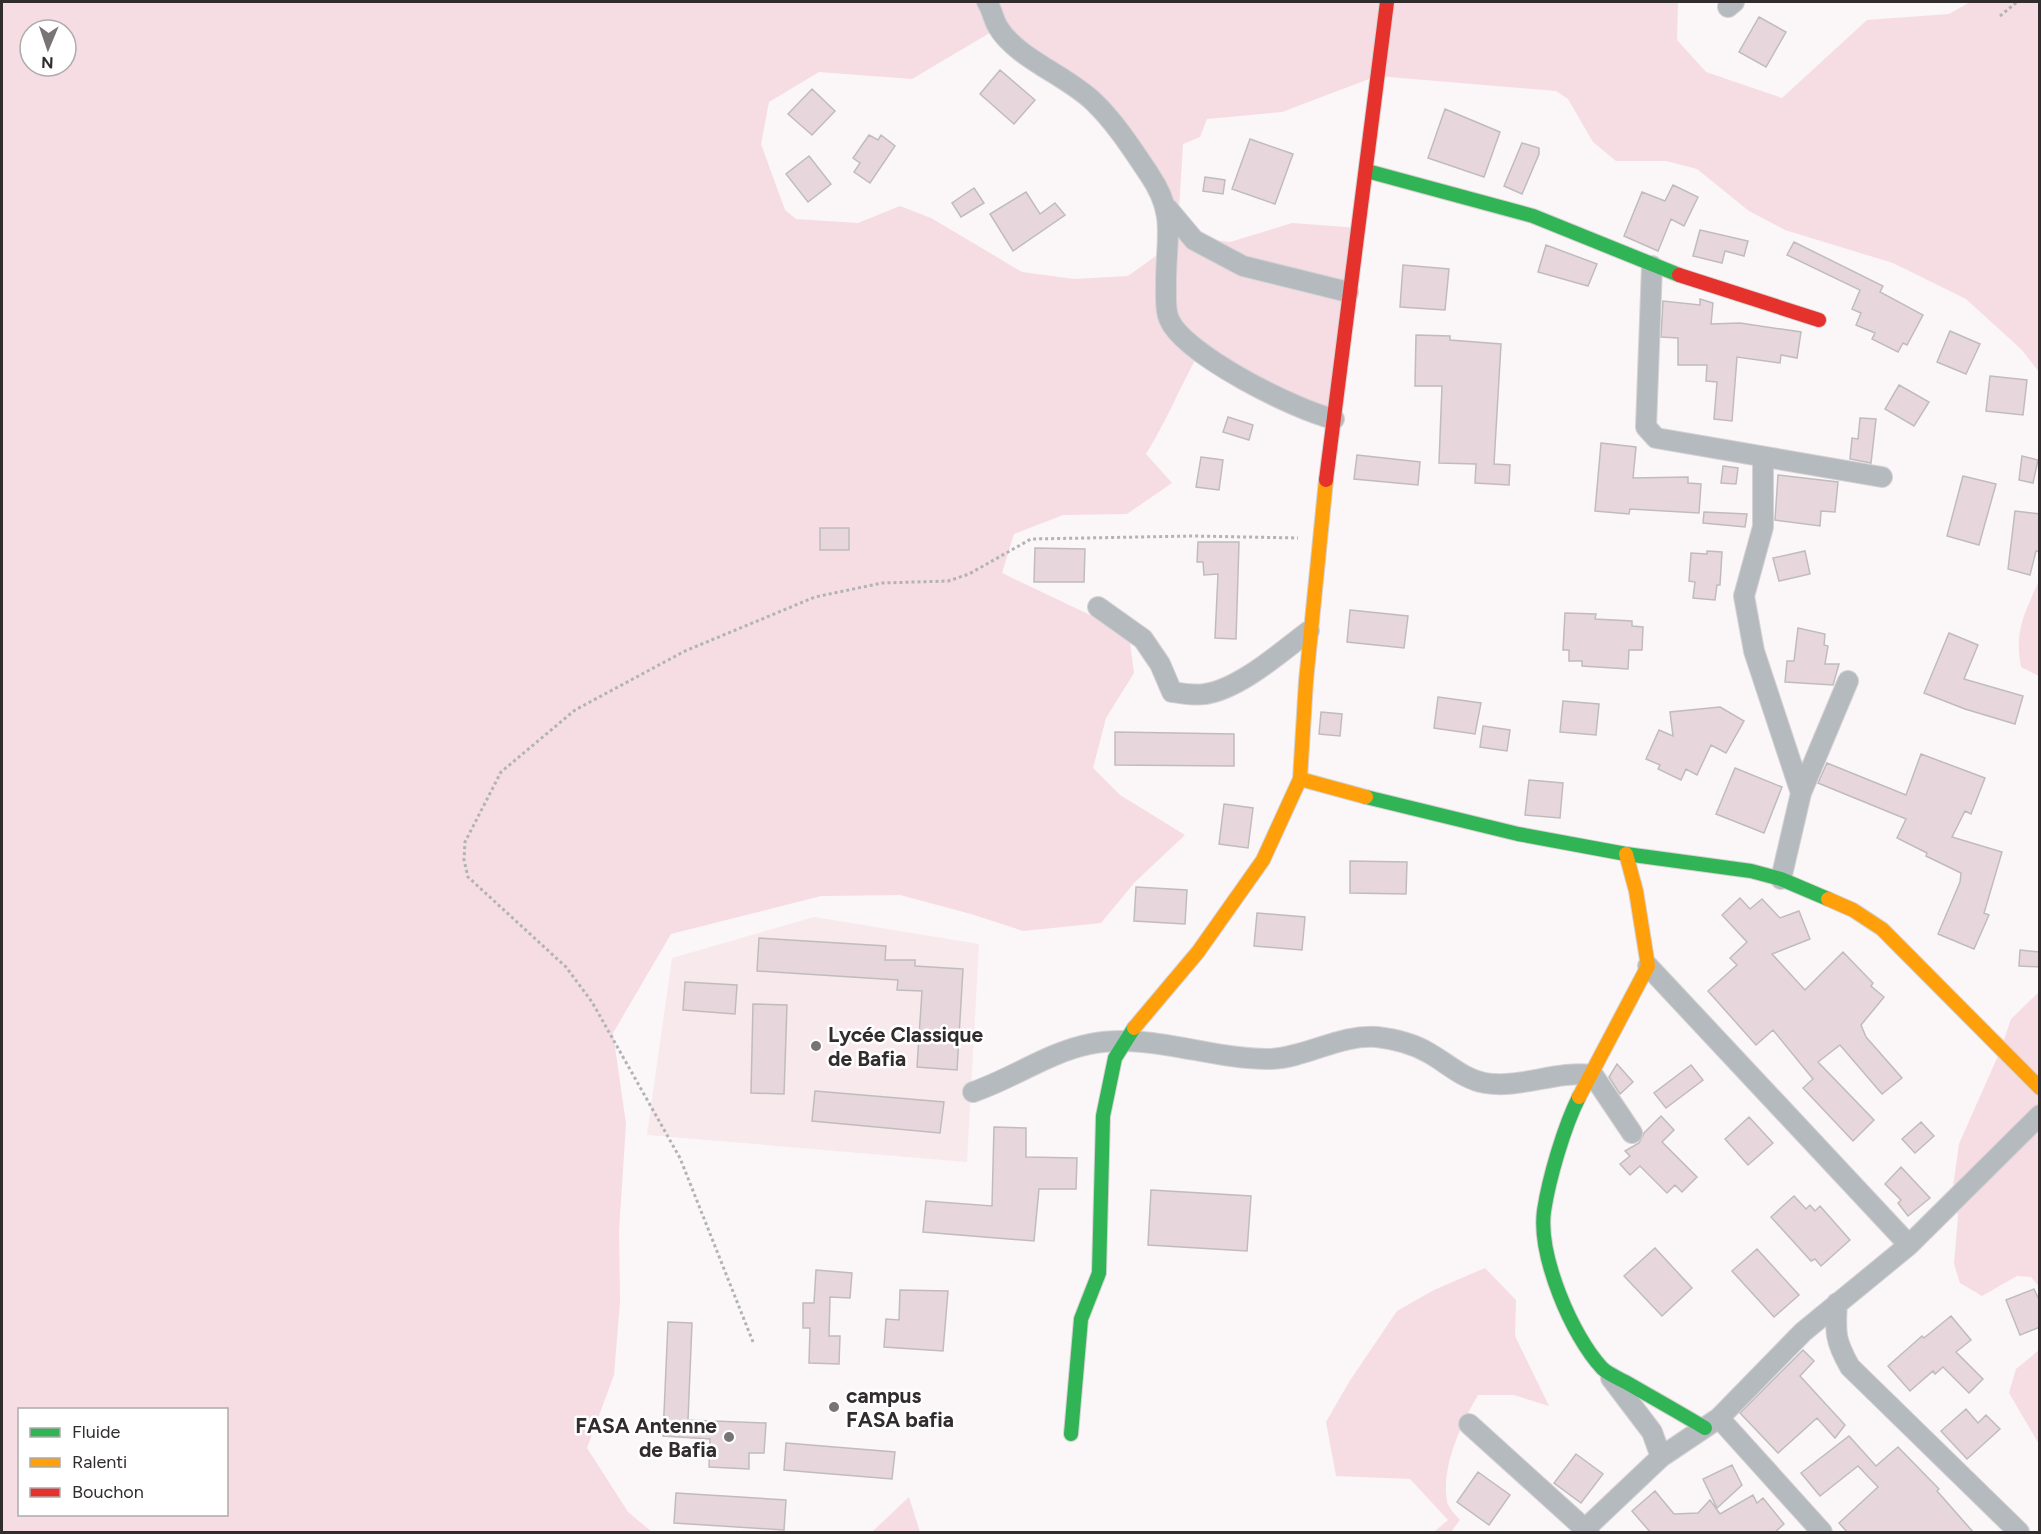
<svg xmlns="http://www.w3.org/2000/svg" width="2041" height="1534" font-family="Figtree,sans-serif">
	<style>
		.built { fill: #f8e9ec }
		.green { fill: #f6dce3; fill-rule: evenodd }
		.building { fill: #e7d7dc; stroke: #c0bcbd; stroke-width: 1.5 }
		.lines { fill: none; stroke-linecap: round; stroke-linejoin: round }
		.street-casing { stroke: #d6d2d3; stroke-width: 22 }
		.fast-casing { stroke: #d6d2d3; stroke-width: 16 }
		.slow-casing { stroke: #d6d2d3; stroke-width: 16 }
		.jam-casing { stroke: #d6d2d3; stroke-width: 16 }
		.path { stroke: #b1b4b6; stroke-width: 3; stroke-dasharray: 3 3; stroke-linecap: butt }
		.street { stroke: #b4babe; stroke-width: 20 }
		.fast { stroke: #30b455; stroke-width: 14 }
		.slow { stroke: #ff9f0a; stroke-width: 14 }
		.jam { stroke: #e5322d; stroke-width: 14 }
		.poi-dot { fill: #787374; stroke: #fff; stroke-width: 2 }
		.labels { text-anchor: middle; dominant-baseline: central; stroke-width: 5; stroke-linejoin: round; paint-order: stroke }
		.poi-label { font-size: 21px; font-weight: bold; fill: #312c2d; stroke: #fff; text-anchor: start }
	</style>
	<rect width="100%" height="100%" fill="#fbf6f7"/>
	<!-- built -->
	<path class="built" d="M 814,917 L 979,944 L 967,1162 L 647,1135 L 672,958 Z"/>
	<!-- green -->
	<path class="green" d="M 2,2 L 1678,2 L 1677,40 L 1706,72 L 1782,98 L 1867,20 L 1949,14 L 1970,2 L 2039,2 L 2039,372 L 2022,350 L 1966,299 L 1893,263 L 1785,230 L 1749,211 L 1697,169 L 1666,161 L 1616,161 L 1593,142 L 1568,99 L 1556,91 L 1377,76 L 1282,112 L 1207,119 L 1200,137 L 1183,144 L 1178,224 L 1207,239 L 1230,242 L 1292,223 L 1359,228 L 1335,421 L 1199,353 C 1180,387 1166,422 1146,454 L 1172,483 L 1127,514 L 1063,515 L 1014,534 L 1002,573 L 1090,615 L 1126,613 L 1134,673 L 1106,718 L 1093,768 L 1120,795 L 1185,835 L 1135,882 L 1101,923 L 1023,931 L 971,914 L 900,895 L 821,896 L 671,934 L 613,1033 L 626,1124 L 619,1230 L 620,1302 L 614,1375 L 587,1448 L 628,1512 L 652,1532 L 2,1532 ZM 998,28 L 1094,101 L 1163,203 L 1160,253 L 1128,276 L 1074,279 L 1022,272 L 931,218 L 900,206 L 858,223 L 796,219 L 785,210 L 761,144 L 769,102 L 819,72 L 912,79 ZM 30,30 L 66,30 L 66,66 L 30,66 ZM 20,1410 L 226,1410 L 226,1514 L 20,1514 Z
		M 2039,580 L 2039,676 L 2021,667 C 2014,629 2025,614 2039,580 Z
		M 2039,992 L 2039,1287 L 2031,1277 L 2017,1276 L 1982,1296 L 1960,1283 L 1954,1264 L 1958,1216 L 1953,1187 L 1959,1144 L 2001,1049 L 2011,1019 Z
		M 1485,1268 L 1516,1300 L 1515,1336 L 1549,1406 L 1514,1395 L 1478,1395 C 1461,1424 1441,1467 1447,1501 C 1448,1508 1455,1514 1460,1520 L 1451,1532 L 1434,1532 L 1448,1520 L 1410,1479 L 1336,1476 L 1326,1422 L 1349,1382 L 1397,1311 L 1434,1290 Z
		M 2039,1350 L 2039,1444 L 2009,1393 L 2016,1369 Z
		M 909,1497 L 920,1532 L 872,1532 Z"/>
	<!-- building -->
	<path class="building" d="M 1759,17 L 1786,32 L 1766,67 L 1739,52 Z
		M 1000,70 L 1035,100 L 1014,124 L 980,94 Z
		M 812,89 L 835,111 L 812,135 L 788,114 Z
		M 1445,109 L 1500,132 L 1484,177 L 1428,158 Z
		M 869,135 L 878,140 L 881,135 L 895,146 L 870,183 L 854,172 L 860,163 L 853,158 Z
		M 1250,139 L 1293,154 L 1275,204 L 1232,189 Z
		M 1522,143 L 1539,148 L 1539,154 L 1522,194 L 1504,186 Z
		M 809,156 L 831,184 L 808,202 L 786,174 Z
		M 1205,177 L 1225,180 L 1223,194 L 1203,191 Z
		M 1673,185 L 1698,197 L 1684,226 L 1671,219 L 1658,251 L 1624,236 L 1642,192 L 1665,201 Z
		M 974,188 L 984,203 L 961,217 L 952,203 Z
		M 1026,192 L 1040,214 L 1055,203 L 1065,215 L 1013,251 L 990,214 Z
		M 1700,230 L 1748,241 L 1744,256 L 1725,251 L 1722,263 L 1693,256 Z
		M 1794,242 L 1883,286 L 1880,292 L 1923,315 L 1907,345 L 1903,343 L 1898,352 L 1872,339 L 1875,333 L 1856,325 L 1861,313 L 1852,309 L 1860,290 L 1787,255 Z
		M 1546,245 L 1597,264 L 1588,286 L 1538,272 Z
		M 1403,265 L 1449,269 L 1445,310 L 1400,307 Z
		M 1700,299 L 1713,303 L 1711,324 L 1740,323 L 1801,332 L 1797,358 L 1781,355 L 1780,363 L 1737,357 L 1732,421 L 1714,419 L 1717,382 L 1706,381 L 1707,365 L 1678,365 L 1678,338 L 1661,337 L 1663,301 L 1700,305 Z
		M 1950,331 L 1980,344 L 1966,374 L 1937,362 Z
		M 1416,335 L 1450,336 L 1450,340 L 1501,344 L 1494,464 L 1510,465 L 1509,485 L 1475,483 L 1476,464 L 1439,463 L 1442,386 L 1415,386 Z
		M 1990,376 L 2027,380 L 2023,415 L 1986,411 Z
		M 1899,385 L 1929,402 L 1914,426 L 1885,409 Z
		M 1228,417 L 1253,425 L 1249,440 L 1223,432 Z
		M 1860,418 L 1876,419 L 1871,463 L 1850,459 L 1852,438 L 1858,439 Z
		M 1601,443 L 1636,447 L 1633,478 L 1688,477 L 1688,483 L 1701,484 L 1699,513 L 1630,509 L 1629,514 L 1595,511 Z
		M 1357,455 L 1420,462 L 1418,485 L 1354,479 Z
		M 2022,456 L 2038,460 L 2033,483 L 2019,480 Z
		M 1201,457 L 1223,460 L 1219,490 L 1196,487 Z
		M 1723,466 L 1738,468 L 1736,484 L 1721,483 Z
		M 1778,475 L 1838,482 L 1835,512 L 1821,511 L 1820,526 L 1775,520 Z
		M 1963,476 L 1996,484 L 1979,545 L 1947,536 Z
		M 2015,511 L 2040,514 L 2040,552 L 2036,551 L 2030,575 L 2008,569 Z
		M 1704,512 L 1747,514 L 1745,527 L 1703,523 Z
		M 820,528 L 849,528 L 849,550 L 820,550 Z
		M 1198,542 L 1239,542 L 1236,639 L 1215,638 L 1218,574 L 1204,575 L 1203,562 L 1197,562 Z
		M 1035,548 L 1085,549 L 1084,582 L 1034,582 Z
		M 1707,551 L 1722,552 L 1720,585 L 1717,585 L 1715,600 L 1693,598 L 1695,582 L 1689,581 L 1691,553 L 1707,554 Z
		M 1805,551 L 1810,574 L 1779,581 L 1773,558 Z
		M 1350,610 L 1408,616 L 1404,648 L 1347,642 Z
		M 1565,613 L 1596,614 L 1595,619 L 1632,621 L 1632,626 L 1643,627 L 1642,650 L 1629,650 L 1628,669 L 1582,666 L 1582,661 L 1569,661 L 1569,650 L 1563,650 Z
		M 1798,628 L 1825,634 L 1824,645 L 1828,646 L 1825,664 L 1839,664 L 1833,685 L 1785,682 L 1787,661 L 1794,661 Z
		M 1949,633 L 1978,645 L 1964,679 L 2023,696 L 2015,724 L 1965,709 L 1924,693 Z
		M 1438,697 L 1481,703 L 1475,734 L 1434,728 Z
		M 1563,701 L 1599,704 L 1596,735 L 1560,732 Z
		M 1720,707 L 1744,721 L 1726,753 L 1711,745 L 1697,775 L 1686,769 L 1681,780 L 1658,769 L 1660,765 L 1646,759 L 1659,730 L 1673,736 L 1670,712 Z
		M 1321,712 L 1342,714 L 1340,736 L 1319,734 Z
		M 1483,726 L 1510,730 L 1507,751 L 1480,747 Z
		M 1115,732 L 1234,734 L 1234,766 L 1115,765 Z
		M 1921,754 L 1985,778 L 1971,814 L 1965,811 L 1952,837 L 2002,852 L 1984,913 L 1989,915 L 1974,949 L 1938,934 L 1960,882 L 1961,873 L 1926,856 L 1927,853 L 1897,838 L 1906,819 L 1818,783 L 1827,763 L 1906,795 Z
		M 1735,768 L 1782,787 L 1764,833 L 1716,814 Z
		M 1529,780 L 1563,783 L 1560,818 L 1525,815 Z
		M 1224,804 L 1253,808 L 1248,848 L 1219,844 Z
		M 1350,861 L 1407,862 L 1406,894 L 1350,893 Z
		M 1136,887 L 1187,890 L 1185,924 L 1134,921 Z
		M 1740,898 L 1750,909 L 1762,899 L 1780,918 L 1799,911 L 1810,939 L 1772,954 L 1805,990 L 1843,952 L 1873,983 L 1871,986 L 1884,997 L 1861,1025 L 1866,1037 L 1902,1078 L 1882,1094 L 1840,1045 L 1818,1062 L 1874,1120 L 1853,1141 L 1803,1088 L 1813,1079 L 1773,1030 L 1756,1045 L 1708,991 L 1737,965 L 1730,958 L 1747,942 L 1722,915 Z
		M 1257,913 L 1305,917 L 1302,950 L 1254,946 Z
		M 759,938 L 886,946 L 885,960 L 915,960 L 915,966 L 963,969 L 957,1070 L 917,1067 L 922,991 L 897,990 L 898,980 L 757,971 Z
		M 2020,950 L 2040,952 L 2040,967 L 2019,966 Z
		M 685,982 L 737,985 L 735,1014 L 683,1010 Z
		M 753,1004 L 787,1005 L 784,1094 L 751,1093 Z
		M 1617,1064 L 1633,1082 L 1620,1094 L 1609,1077 Z
		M 1691,1065 L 1703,1080 L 1666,1108 L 1654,1093 Z
		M 815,1091 L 944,1102 L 940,1133 L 812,1121 Z
		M 1661,1116 L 1674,1130 L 1662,1142 L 1697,1177 L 1682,1192 L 1675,1185 L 1667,1193 L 1640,1166 L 1630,1175 L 1620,1164 L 1630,1156 L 1625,1151 L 1639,1143 L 1644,1133 Z
		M 1749,1117 L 1773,1143 L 1748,1165 L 1725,1139 Z
		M 1921,1122 L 1934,1136 L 1915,1153 L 1902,1139 Z
		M 994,1127 L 1026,1128 L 1026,1157 L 1077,1158 L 1076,1189 L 1039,1189 L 1034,1241 L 923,1232 L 926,1201 L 992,1206 Z
		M 1901,1167 L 1930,1198 L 1908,1216 L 1898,1203 L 1901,1200 L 1885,1184 Z
		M 1151,1190 L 1251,1196 L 1247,1251 L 1148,1245 Z
		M 1794,1196 L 1806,1209 L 1810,1205 L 1815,1211 L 1820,1206 L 1850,1240 L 1821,1266 L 1815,1259 L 1811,1261 L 1771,1217 Z
		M 1655,1248 L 1692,1288 L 1662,1316 L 1624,1276 Z
		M 1757,1249 L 1799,1295 L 1774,1317 L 1732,1271 Z
		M 816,1270 L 852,1273 L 850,1298 L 830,1297 L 829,1336 L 840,1336 L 839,1364 L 809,1363 L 810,1328 L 803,1328 L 803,1303 L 814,1303 Z
		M 2034,1289 L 2040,1302 L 2040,1327 L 2020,1335 L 2006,1300 Z
		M 900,1290 L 948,1291 L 943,1351 L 884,1347 L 886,1319 L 899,1320 Z
		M 1951,1316 L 1971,1340 L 1956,1352 L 1983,1379 L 1969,1393 L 1943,1367 L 1935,1374 L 1933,1371 L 1910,1391 L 1888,1366 L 1922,1336 L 1924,1338 Z
		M 668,1322 L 692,1323 L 688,1420 L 766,1423 L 764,1453 L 749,1453 L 749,1469 L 709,1467 L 710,1439 L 663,1436 Z
		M 1803,1350 L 1814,1361 L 1800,1376 L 1845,1425 L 1835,1438 L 1817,1418 L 1778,1453 L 1740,1413 Z
		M 1966,1409 L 1978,1423 L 1986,1415 L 2000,1429 L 1967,1459 L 1941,1431 Z
		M 1849,1436 L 1876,1466 L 1898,1447 L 1939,1489 L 1937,1491 L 1974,1533 L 1848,1533 L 1839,1523 L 1878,1487 L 1858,1466 L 1820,1496 L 1801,1473 Z
		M 786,1443 L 895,1452 L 892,1479 L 784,1470 Z
		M 1576,1454 L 1603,1474 L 1581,1503 L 1554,1483 Z
		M 1732,1465 L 1742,1485 L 1717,1508 L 1703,1479 Z
		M 1478,1472 L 1510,1495 L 1489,1525 L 1457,1502 Z
		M 1655,1491 L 1674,1514 L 1698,1513 L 1710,1500 L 1720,1514 L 1753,1495 L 1757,1503 L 1763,1498 L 1784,1524 L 1774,1533 L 1651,1533 L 1632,1511 Z
		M 676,1493 L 786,1500 L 784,1530 L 674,1523 Z"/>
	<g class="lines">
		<defs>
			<path id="street" d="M 987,2 C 992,9 993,19 998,27 C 1016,58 1068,76 1094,102 C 1115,122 1133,150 1149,174 C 1178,216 1165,241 1166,287 C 1166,297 1165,310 1169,319 C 1183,354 1297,411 1334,419
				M 1728,7 L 1734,2
				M 1168,209 L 1194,240 L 1243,266 L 1348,292
				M 1652,266 L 1646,427 L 1656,438 L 1882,477
				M 1763,457 L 1763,527 L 1744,596 L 1754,651 L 1801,793
				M 1098,607 L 1143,639 L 1160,664 L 1172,692 C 1182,693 1195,696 1205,694 C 1240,689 1282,651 1309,631
				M 1781,879 L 1801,793 L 1848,681
				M 1648,966 L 1909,1245
				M 973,1092 C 1012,1079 1049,1052 1090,1044 C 1150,1032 1211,1060 1271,1059 C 1308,1057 1340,1034 1377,1037 C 1394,1039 1414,1044 1429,1053 C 1447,1063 1463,1079 1485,1083 C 1521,1089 1556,1070 1593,1075 L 1632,1133
				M 1837,1303 C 1835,1332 1835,1341 1850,1367 L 2019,1532
				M 1611,1378 L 1652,1432 L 1661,1457
				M 1719,1418 L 1822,1532
				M 1469,1424 L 1585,1529
				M 1589,1532 L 1585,1529 L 1661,1457 L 1719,1418 L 1803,1332 L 1909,1245 L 2040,1115"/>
			<path id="fast" d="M 1367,171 L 1533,216 L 1679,275
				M 1366,797 L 1518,834 L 1626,854 L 1751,871 L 1781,879 L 1828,899
				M 1579,1097 C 1564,1127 1549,1178 1544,1211 C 1538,1256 1572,1336 1602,1368 C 1609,1375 1621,1379 1629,1384 C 1655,1399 1680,1413 1705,1428
				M 1071,1434 L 1081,1319 L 1099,1273 L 1103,1116 L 1115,1058 L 1134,1028"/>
			<path id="slow" d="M 1326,480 L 1306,681 L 1300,779 L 1366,797
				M 1828,899 L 1853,910 L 1882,929 L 2040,1088
				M 1134,1028 L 1198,952 L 1263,860 L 1300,779
				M 1579,1097 L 1648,966 L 1636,891 L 1626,854"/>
			<path id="jam" d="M 1679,275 L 1819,320
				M 1326,480 L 1387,2"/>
		</defs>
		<!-- street casing -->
		<use href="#street" class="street-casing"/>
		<!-- fast casing -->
		<use href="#fast" class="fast-casing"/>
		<!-- slow casing -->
		<use href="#slow" class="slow-casing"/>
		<!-- jam casing -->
		<use href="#jam" class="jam-casing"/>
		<!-- path -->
		<path class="path" d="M 2000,16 L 2017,2
			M 753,1342 L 680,1158 L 592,1002 L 566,967 L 468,877 L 464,860 L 465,842 L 501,772 L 575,710 L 685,651 L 815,597 L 882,583 L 948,581 L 969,574 L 1031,539 L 1194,536 L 1298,538"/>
		<!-- street -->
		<use href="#street" class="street"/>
		<!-- fast -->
		<use href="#fast" class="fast"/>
		<!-- slow -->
		<use href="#slow" class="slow"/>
		<!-- jam -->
		<use href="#jam" class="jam"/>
	</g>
	<!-- markers -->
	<g class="poi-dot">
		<circle cx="816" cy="1046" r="6"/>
		<circle cx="834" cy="1407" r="6"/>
		<circle cx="729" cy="1437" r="6"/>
	</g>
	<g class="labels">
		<!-- poi labels -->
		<g class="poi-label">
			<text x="828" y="1034">Lycée Classique<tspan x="828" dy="24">de Bafia</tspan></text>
			<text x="846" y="1395">campus<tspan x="846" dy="24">FASA bafia</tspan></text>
			<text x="717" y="1425" text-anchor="end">FASA Antenne<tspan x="717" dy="24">de Bafia</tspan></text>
		</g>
	</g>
	<!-- border -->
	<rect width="2041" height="1534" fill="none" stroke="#312c2d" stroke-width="6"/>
	<!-- legend -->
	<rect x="18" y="1408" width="210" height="108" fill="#ffffff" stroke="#adabab" stroke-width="1.5"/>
	<rect x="30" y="1428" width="30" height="9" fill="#30b455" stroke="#adabab" stroke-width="1.5"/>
	<text x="72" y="1438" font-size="18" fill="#312c2d">Fluide</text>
	<rect x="30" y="1458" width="30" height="9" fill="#ff9f0a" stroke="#adabab" stroke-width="1.5"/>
	<text x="72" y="1468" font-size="18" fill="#312c2d">Ralenti</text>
	<rect x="30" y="1488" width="30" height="9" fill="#e5322d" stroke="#adabab" stroke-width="1.5"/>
	<text x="72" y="1498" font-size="18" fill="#312c2d">Bouchon</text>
	<!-- north arrow -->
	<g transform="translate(48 48) rotate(182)"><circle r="28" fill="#ffffff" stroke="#adabab" stroke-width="1.5"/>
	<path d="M0-4.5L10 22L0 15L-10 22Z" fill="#787374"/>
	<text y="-9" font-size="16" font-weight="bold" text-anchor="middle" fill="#312c2d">N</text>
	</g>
</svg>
